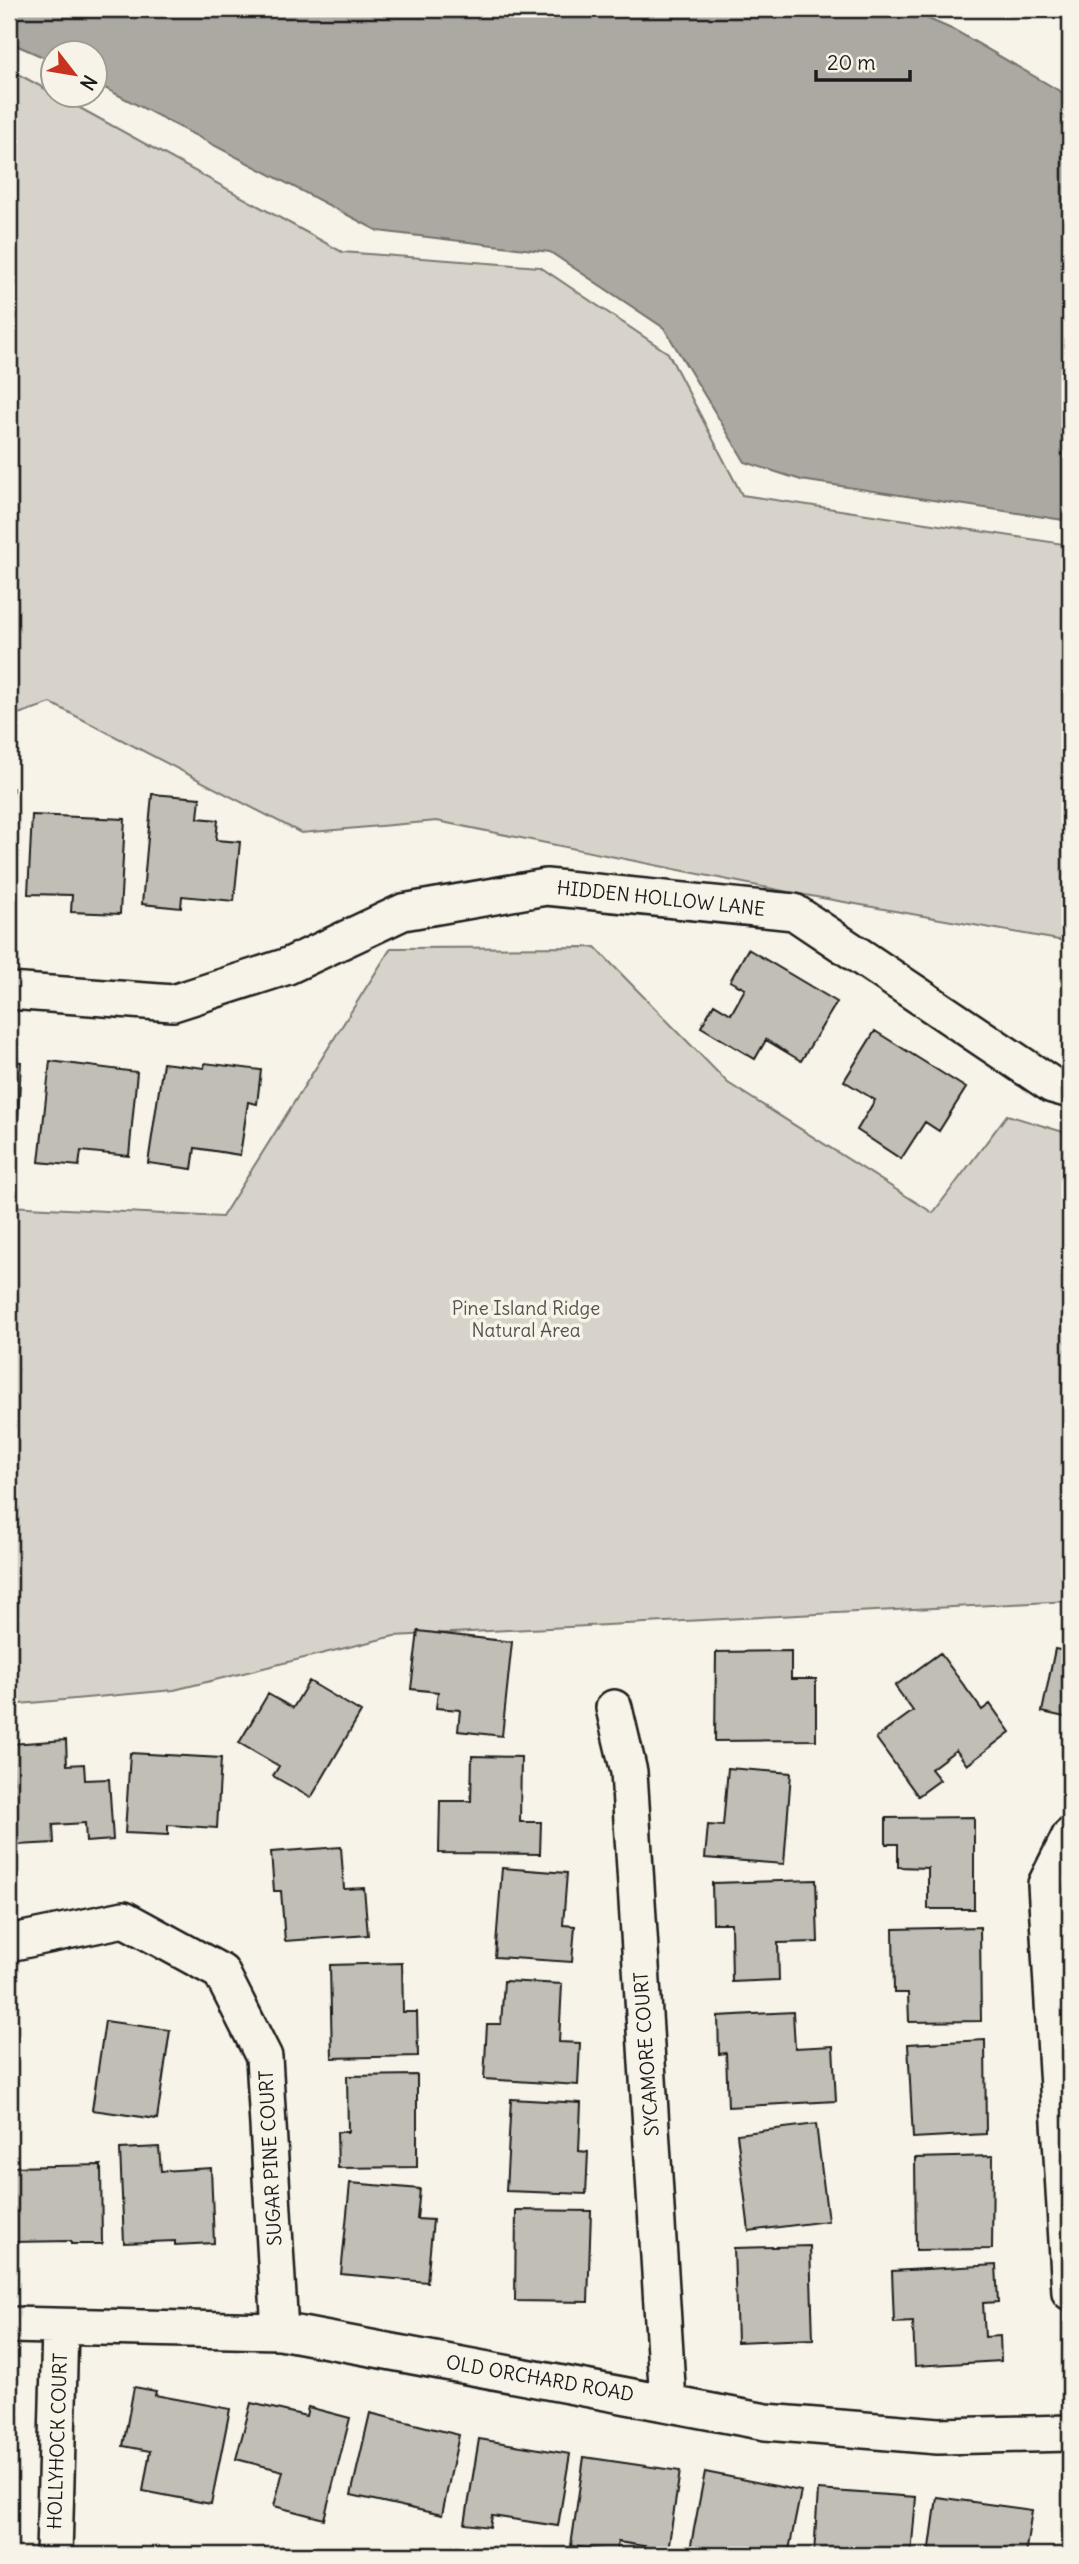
<svg xmlns="http://www.w3.org/2000/svg" width="1079" height="2564" font-family="Delius,sans-serif">
	<style>
		.green { fill: #d7d3cb; stroke: #7a7874; stroke-width: 2 }
		.water { fill: #aca9a2; stroke: #72716c; stroke-width: 2 }
		.building { fill: #c0beb5; stroke: #1c1c1c; stroke-width: 2 }
		.lines { fill: none; stroke-linecap: round; stroke-linejoin: round }
		.minor-casing { stroke: #1c1c1c; stroke-width: 40 }
		.minor { stroke: #f7f3e8; stroke-width: 35 }
		.labels { text-anchor: middle; dominant-baseline: central; stroke-width: 7; stroke-linejoin: round; paint-order: stroke }
		.street-label { font-size: 19px; fill: #1c1c1c; stroke: #f7f3e8 }
		.park-label { font-size: 19px; fill: #545351; stroke: #f7f3e8 }
	</style>
	<rect width="100%" height="100%" fill="#f7f3e8"/>
	<filter id="ink" filterUnits="userSpaceOnUse"><feTurbulence type="fractalNoise" baseFrequency=".0143" numOctaves="2"/><feDisplacementMap in="SourceGraphic" scale="14" xChannelSelector="R" yChannelSelector="G"/><feConvolveMatrix kernelMatrix="1 2 1 2 8 2 1 2 1" color-interpolation-filters="sRGB"/></filter>
	<g filter="url(#ink)">
		<!-- green -->
		<path class="green" d="M 9,69 L 342,252 L 540,267 L 668,353 L 742,495 L 1070,545 L 1070,942 L 788,892 L 437,821 L 301,833 L 51,703 L 9,717 Z
			M 595,947 L 728,1083 L 933,1213 L 1007,1115 L 1070,1134 L 1070,1601 L 394,1636 L 174,1690 L 9,1705 L 9,1206 L 222,1217 L 391,948 Z"/>
		<!-- water -->
		<path class="water" d="M 9,9 L 906,9 L 956,31 L 1070,97 L 1070,521 L 801,480 L 745,462 L 664,328 L 550,252 L 378,231 L 95,83 L 94,52 L 52,52 L 52,61 L 9,42 Z"/>
		<!-- building -->
		<path class="building" d="M 9,787 L 13,788 L 9,835 Z
			M 152,794 L 200,798 L 198,818 L 218,820 L 216,840 L 240,842 L 234,901 L 182,896 L 181,908 L 142,904 Z
			M 32,815 L 125,819 L 120,914 L 71,912 L 72,895 L 28,894 Z
			M 748,949 L 837,1002 L 801,1061 L 766,1040 L 755,1059 L 701,1027 L 714,1004 L 731,1014 L 745,989 L 730,981 Z
			M 875,1031 L 966,1088 L 939,1131 L 925,1122 L 901,1159 L 857,1130 L 875,1100 L 844,1081 Z
			M 9,1061 L 21,1062 L 17,1141 L 9,1140 Z
			M 50,1061 L 137,1072 L 129,1156 L 81,1151 L 79,1166 L 39,1162 Z
			M 163,1063 L 204,1068 L 205,1063 L 261,1070 L 257,1104 L 248,1102 L 240,1155 L 195,1148 L 192,1169 L 148,1163 Z
			M 418,1631 L 512,1642 L 502,1736 L 458,1731 L 460,1710 L 436,1708 L 438,1692 L 411,1689 Z
			M 1055,1649 L 1070,1652 L 1069,1718 L 1042,1712 Z
			M 791,1651 L 791,1679 L 816,1679 L 816,1740 L 715,1741 L 716,1652 Z
			M 940,1653 L 982,1710 L 990,1704 L 1010,1732 L 967,1765 L 956,1750 L 931,1769 L 940,1780 L 918,1796 L 876,1738 L 913,1711 L 895,1686 Z
			M 309,1681 L 361,1712 L 311,1798 L 273,1776 L 279,1766 L 239,1743 L 268,1694 L 293,1708 Z
			M 66,1740 L 67,1765 L 84,1764 L 85,1780 L 109,1779 L 113,1840 L 86,1842 L 85,1823 L 53,1825 L 54,1843 L 18,1845 L 11,1744 Z
			M 130,1753 L 221,1758 L 217,1828 L 168,1825 L 168,1835 L 125,1833 Z
			M 472,1756 L 521,1757 L 520,1822 L 541,1822 L 540,1854 L 439,1853 L 440,1801 L 471,1801 Z
			M 728,1768 L 791,1773 L 784,1864 L 705,1858 L 708,1825 L 723,1826 Z
			M 974,1817 L 974,1909 L 928,1909 L 928,1868 L 898,1867 L 898,1844 L 886,1844 L 886,1818 Z
			M 341,1847 L 344,1889 L 364,1888 L 368,1935 L 285,1941 L 281,1891 L 274,1891 L 271,1852 Z
			M 502,1868 L 567,1873 L 563,1925 L 575,1926 L 572,1962 L 495,1957 Z
			M 816,1880 L 818,1942 L 778,1943 L 779,1980 L 732,1982 L 731,1923 L 713,1923 L 712,1883 Z
			M 980,1927 L 981,2021 L 909,2022 L 908,1993 L 894,1993 L 893,1929 Z
			M 402,1963 L 403,2012 L 417,2012 L 418,2056 L 332,2058 L 330,1965 Z
			M 504,1981 L 562,1984 L 559,2042 L 580,2043 L 578,2085 L 484,2079 L 487,2024 L 501,2024 Z
			M 793,2012 L 795,2048 L 833,2046 L 836,2101 L 728,2107 L 726,2053 L 719,2054 L 718,2016 Z
			M 105,2021 L 170,2030 L 157,2119 L 92,2110 Z
			M 985,2040 L 986,2134 L 913,2138 L 908,2044 Z
			M 417,2075 L 417,2167 L 338,2168 L 337,2132 L 348,2132 L 347,2076 Z
			M 511,2099 L 581,2103 L 579,2151 L 588,2152 L 586,2194 L 506,2191 Z
			M 816,2124 L 828,2221 L 749,2231 L 737,2134 Z
			M 159,2147 L 161,2171 L 211,2168 L 214,2243 L 175,2245 L 175,2241 L 124,2243 L 120,2149 Z
			M 993,2156 L 992,2249 L 916,2250 L 915,2158 Z
			M 101,2165 L 102,2244 L 71,2244 L 71,2241 L 11,2242 L 10,2167 Z
			M 350,2183 L 420,2189 L 417,2219 L 433,2220 L 427,2282 L 341,2274 Z
			M 516,2210 L 591,2211 L 588,2302 L 515,2301 Z
			M 810,2246 L 813,2339 L 737,2342 L 734,2248 Z
			M 996,2265 L 998,2302 L 983,2303 L 985,2337 L 1000,2336 L 1001,2361 L 915,2366 L 913,2322 L 894,2323 L 892,2271 Z
			M 134,2387 L 156,2391 L 155,2395 L 230,2409 L 211,2504 L 143,2491 L 150,2451 L 123,2446 Z
			M 251,2403 L 306,2416 L 308,2407 L 350,2418 L 324,2519 L 274,2506 L 283,2471 L 236,2459 Z
			M 370,2413 L 459,2435 L 442,2515 L 351,2495 Z
			M 479,2439 L 570,2454 L 558,2526 L 492,2516 L 490,2527 L 465,2524 Z
			M 584,2457 L 680,2471 L 668,2550 L 618,2542 L 616,2552 L 571,2546 Z
			M 705,2472 L 801,2491 L 788,2555 L 689,2555 Z
			M 818,2490 L 916,2497 L 911,2555 L 814,2555 Z
			M 937,2497 L 1032,2510 L 1025,2555 L 929,2555 Z"/>
		<g class="lines">
			<defs>
				<path id="minor" d="M 9,991 L 173,1003 L 288,966 L 403,912 L 546,887 L 794,912 L 1052,1085 L 1070,1090
					M 614,1708 L 629,1772 L 668,2402
					M 1070,1836 L 1046,1884 L 1070,2292
					M 9,1943 L 124,1919 L 221,1972 L 264,2057 L 280,2331
					M 9,2325 L 280,2331 L 766,2422 L 938,2436 L 1070,2433
					M 54,2555 L 60,2328"/>
			</defs>
			<!-- minor casing -->
			<use href="#minor" class="minor-casing"/>
			<!-- minor -->
			<use href="#minor" class="minor"/>
		</g>
	</g>
	<g class="labels">
		<!-- street labels -->
		<g class="street-label">
			<text transform="translate(661 898) rotate(6)">HIDDEN HOLLOW LANE</text>
			<text transform="translate(646 2054) rotate(-94)">SYCAMORE COURT</text>
			<text transform="translate(270 2158) rotate(-93)">SUGAR PINE COURT</text>
			<text transform="translate(540 2378) rotate(10)">OLD ORCHARD ROAD</text>
			<text transform="translate(57 2441) rotate(-88)">HOLLYHOCK COURT</text>
		</g>
		<!-- park labels -->
		<g class="park-label">
			<text x="526" y="1308">Pine Island Ridge<tspan x="526" dy="22">Natural Area</tspan></text>
		</g>
	</g>
	<!-- margin -->
	<rect width="1079" height="2564" fill="none" stroke="#f7f3e8" stroke-width="35"/>
	<rect x="18" y="18" width="1044" height="2529" fill="none" stroke="#1c1c1c" stroke-width="2.5" filter="url(#ink)"/>
	<!-- north arrow -->
	<g transform="translate(74 74) rotate(121)"><circle r="33" fill="#f7f3e8" stroke="#9f9d96" stroke-width="2"/>
	<path d="M0-5L12 26L0 18L-12 26Z" fill="#c8321e"/>
	<text y="-10" font-size="19" font-weight="bold" text-anchor="middle" fill="#1c1c1c">N</text>
	</g>
	<!-- scale -->
	<path d="M816 70v10h94v-10" fill="none" stroke="#1c1c1c" stroke-width="3.5"/>
	<text x="827" y="70" font-size="21" fill="#1c1c1c" stroke="#f7f3e8" stroke-width="5" paint-order="stroke">20 m</text>
</svg>
